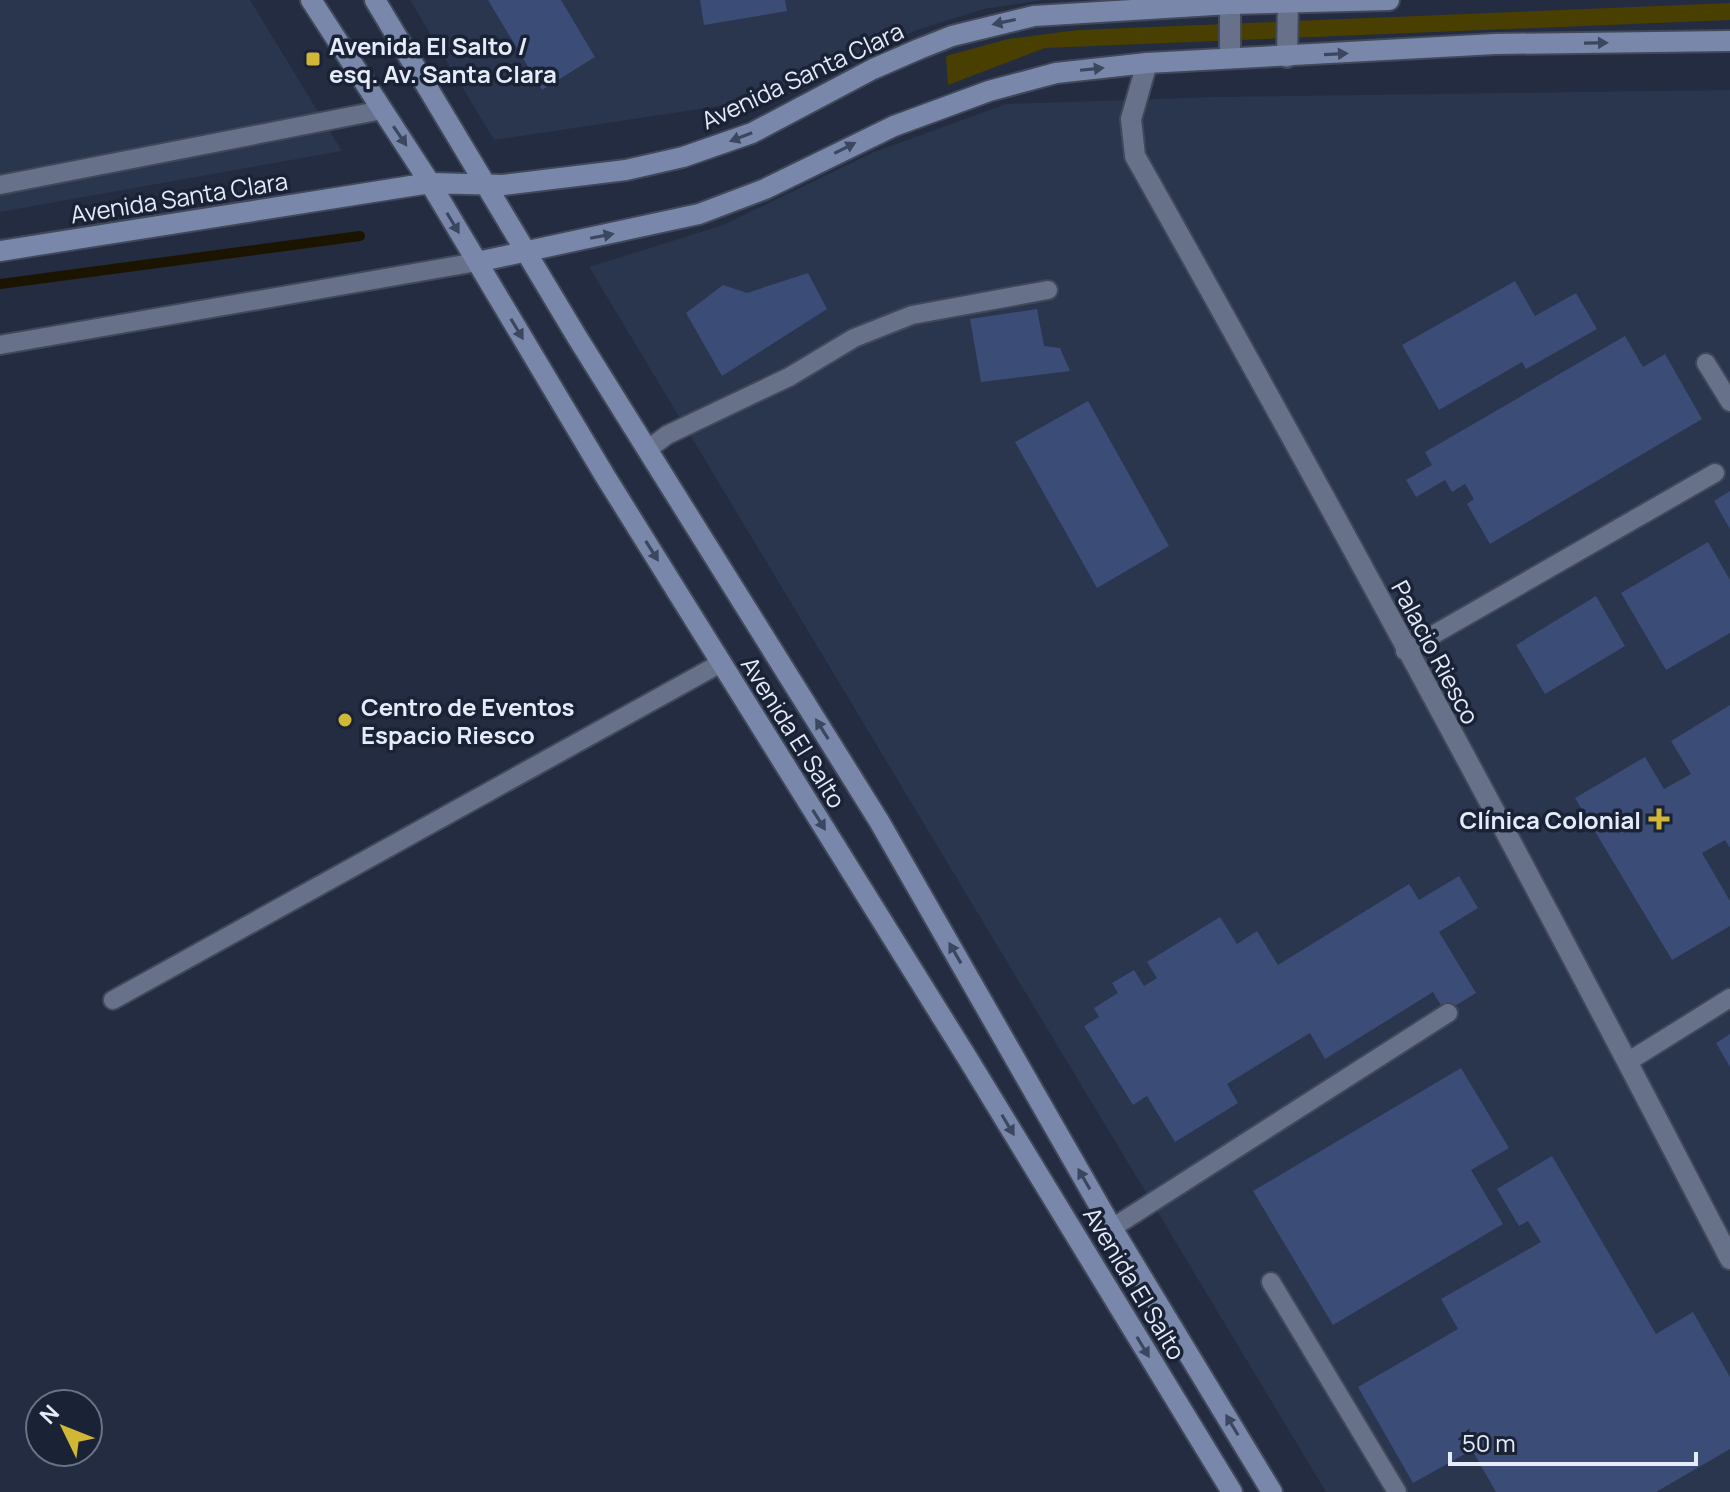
<svg xmlns="http://www.w3.org/2000/svg" width="1730" height="1492" font-family="Manrope,sans-serif">
	<style>
		.built { fill: #2a354e }
		.green { fill: #493f01 }
		.lines { fill: none; stroke-linecap: round; stroke-linejoin: round }
		.stream { stroke: #1b1500; stroke-width: 10 }
		.building { fill: #3b4c77 }
		.lane-casing { stroke: #404859; stroke-width: 22 }
		.street-casing { stroke: #404859; stroke-width: 24 }
		.secondary-casing { stroke: #404859; stroke-width: 24 }
		.lane { stroke: #677189; stroke-width: 18 }
		.street { stroke: #677189; stroke-width: 20 }
		.secondary { stroke: #7988aa; stroke-width: 20 }
		.oneway { fill: #3b465f }
		.poi-dot { fill: #d0b836; stroke: #1a2236; stroke-width: 3 }
		.labels { text-anchor: middle; dominant-baseline: central; stroke-width: 7; stroke-linejoin: round; paint-order: stroke }
		.poi-label { font-size: 24px; font-weight: bold; fill: #e5ebf9; stroke: #1a2236; text-anchor: start }
		.street-label { font-size: 24px; fill: #e5ebf9; stroke: #1a2236 }
	</style>
	<rect width="100%" height="100%" fill="#232c40"/>
	<!-- built -->
	<path class="built" d="M 0,0 L 250,0 L 342,151 L 0,212 Z
		M 410,0 L 1044,0 L 984,9 L 917,30 L 773,98 L 494,140 Z
		M 1730,90 L 1730,1492 L 1326,1492 L 589,267 L 723,225 L 874,152 L 1006,104 L 1214,97 Z"/>
	<!-- green -->
	<path class="green" d="M 1730,3 L 1730,20 L 1045,48 L 948,85 L 946,56 L 1008,39 L 1078,30 Z"/>
	<g class="lines">
		<!-- stream -->
		<path class="stream" d="M 0,284 L 360,236"/>
	</g>
	<!-- building -->
	<path class="building" d="M 488,0 L 561,0 L 595,57 L 542,90 Z
		M 700,0 L 785,0 L 787,11 L 704,25 Z
		M 808,273 L 827,309 L 722,376 L 686,313 L 723,285 L 747,293 Z
		M 1515,281 L 1535,316 L 1576,293 L 1597,329 L 1526,369 L 1522,362 L 1439,410 L 1402,345 Z
		M 1037,309 L 1044,346 L 1060,348 L 1070,371 L 981,382 L 970,319 Z
		M 1625,336 L 1643,367 L 1665,354 L 1702,419 L 1490,544 L 1467,504 L 1474,499 L 1465,484 L 1452,492 L 1445,480 L 1416,497 L 1406,480 L 1432,465 L 1425,452 Z
		M 1088,401 L 1169,546 L 1097,588 L 1015,442 Z
		M 1730,491 L 1730,529 L 1714,501 Z
		M 1708,542 L 1730,580 L 1730,633 L 1666,670 L 1621,593 Z
		M 1596,596 L 1625,646 L 1545,694 L 1516,645 Z
		M 1730,705 L 1730,848 L 1725,840 L 1702,853 L 1730,901 L 1730,926 L 1672,960 L 1575,798 L 1645,757 L 1664,789 L 1691,774 L 1671,741 Z
		M 1459,876 L 1478,908 L 1439,932 L 1476,993 L 1445,1012 L 1433,992 L 1325,1059 L 1310,1033 L 1227,1084 L 1238,1103 L 1175,1142 L 1147,1096 L 1133,1105 L 1084,1026 L 1099,1017 L 1094,1008 L 1118,993 L 1112,983 L 1134,970 L 1144,986 L 1157,978 L 1147,962 L 1220,917 L 1237,944 L 1257,931 L 1278,965 L 1409,884 L 1419,900 Z
		M 1730,1034 L 1730,1067 L 1716,1043 Z
		M 1461,1068 L 1509,1148 L 1471,1170 L 1503,1224 L 1333,1325 L 1253,1191 Z
		M 1552,1156 L 1656,1334 L 1693,1312 L 1730,1377 L 1730,1449 L 1656,1492 L 1496,1492 L 1472,1450 L 1413,1483 L 1358,1387 L 1458,1329 L 1441,1299 L 1541,1242 L 1528,1221 L 1519,1226 L 1497,1189 Z"/>
	<g class="lines">
		<defs>
			<path id="lane" d="M 0,185 L 382,110
				M 0,345 L 477,262
				M 1706,363 L 1730,402
				M 647,450 L 667,435 L 789,377 L 854,338 L 912,315 L 1048,290
				M 1405,651 L 1715,473
				M 113,1000 L 721,663
				M 1629,1061 L 1730,998
				M 1112,1228 L 1448,1013
				M 1271,1282 L 1397,1492"/>
			<path id="street" d="M 1287,57 L 1288,0
				M 1230,58 L 1230,0
				M 1147,63 L 1131,119 L 1135,156 C 1340,520 1538,888 1730,1259"/>
			<path id="secondary" d="M 311,0 L 430,183 L 605,476 L 968,1059 L 1232,1492
				M 375,0 L 577,337 L 879,821 L 1112,1228 L 1272,1492
				M 0,251 L 430,183 L 503,185 L 626,170 L 683,157 L 752,133 L 873,69 L 919,49 L 952,36 L 1034,16 L 1230,4 L 1389,0
				M 477,262 L 699,214 L 765,189 L 894,126 L 989,91 L 1056,73 L 1147,63 L 1495,44 L 1730,41"/>
		</defs>
		<!-- lane casing -->
		<use href="#lane" class="lane-casing"/>
		<!-- street casing -->
		<use href="#street" class="street-casing"/>
		<!-- secondary casing -->
		<use href="#secondary" class="secondary-casing"/>
		<!-- lane -->
		<use href="#lane" class="lane"/>
		<!-- street -->
		<use href="#street" class="street"/>
		<!-- secondary -->
		<use href="#secondary" class="secondary"/>
	</g>
	<!-- one-way arrows -->
	<defs><path id="oneway-solid" d="M-6-.8H1V-3.2L6.5 0L1 3.2V.8H-6Z" transform="scale(2)"/></defs>
	<g class="oneway">
		<use href="#oneway-solid" transform="translate(1004 22) rotate(168)"/>
		<use href="#oneway-solid" transform="translate(1596 43) rotate(-1)"/>
		<use href="#oneway-solid" transform="translate(1336 54) rotate(-3)"/>
		<use href="#oneway-solid" transform="translate(1092 69) rotate(-6)"/>
		<use href="#oneway-solid" transform="translate(400 136) rotate(56)"/>
		<use href="#oneway-solid" transform="translate(741 137) rotate(159)"/>
		<use href="#oneway-solid" transform="translate(845 148) rotate(-27)"/>
		<use href="#oneway-solid" transform="translate(453 223) rotate(59)"/>
		<use href="#oneway-solid" transform="translate(602 236) rotate(-11)"/>
		<use href="#oneway-solid" transform="translate(517 329) rotate(59)"/>
		<use href="#oneway-solid" transform="translate(652 551) rotate(58)"/>
		<use href="#oneway-solid" transform="translate(822 729) rotate(-122)"/>
		<use href="#oneway-solid" transform="translate(819 820) rotate(58)"/>
		<use href="#oneway-solid" transform="translate(955 953) rotate(-120)"/>
		<use href="#oneway-solid" transform="translate(1008 1125) rotate(59)"/>
		<use href="#oneway-solid" transform="translate(1084 1179) rotate(-120)"/>
		<use href="#oneway-solid" transform="translate(1143 1347) rotate(59)"/>
		<use href="#oneway-solid" transform="translate(1232 1425) rotate(-121)"/>
	</g>
	<!-- markers -->
	<g class="poi-dot">
		<rect x="305" y="51" width="16" height="16" rx="4"/>
		<circle cx="345" cy="720" r="8"/>
		<path d="M1655 807h8v8h8v8h-8v8h-8v-8h-8v-8h8z"/>
	</g>
	<g class="labels">
		<!-- poi labels -->
		<g class="poi-label">
			<text x="329" y="45">Avenida El Salto /<tspan x="329" dy="28">esq. Av. Santa Clara</tspan></text>
			<text x="361" y="706">Centro de Eventos<tspan x="361" dy="28">Espacio Riesco</tspan></text>
			<text x="1641" y="819" text-anchor="end">Clínica Colonial</text>
		</g>
		<!-- street labels -->
		<g class="street-label">
			<text transform="translate(802 75) rotate(-25)">Avenida Santa Clara</text>
			<text transform="translate(179 197) rotate(-9)">Avenida Santa Clara</text>
			<text transform="translate(1436 652) rotate(62)">Palacio Riesco</text>
			<text transform="translate(794 732) rotate(58)">Avenida El Salto</text>
			<text transform="translate(1135 1283) rotate(59)">Avenida El Salto</text>
		</g>
	</g>
	<!-- north arrow -->
	<g transform="translate(64 1428) rotate(313)"><circle r="38" fill="#1a2236" stroke="#6b7284" stroke-width="2"/>
	<path d="M0-6L14 30L0 20L-14 30Z" fill="#d0b836"/>
	<text y="-12" font-size="22" font-weight="bold" text-anchor="middle" fill="#e5ebf9">N</text>
	</g>
	<!-- scale -->
	<path d="M1450 1452v12h246v-12" fill="none" stroke="#e5ebf9" stroke-width="4"/>
	<text x="1462" y="1452" font-size="24" fill="#e5ebf9" stroke="#1a2236" stroke-width="6" paint-order="stroke">50 m</text>
</svg>
